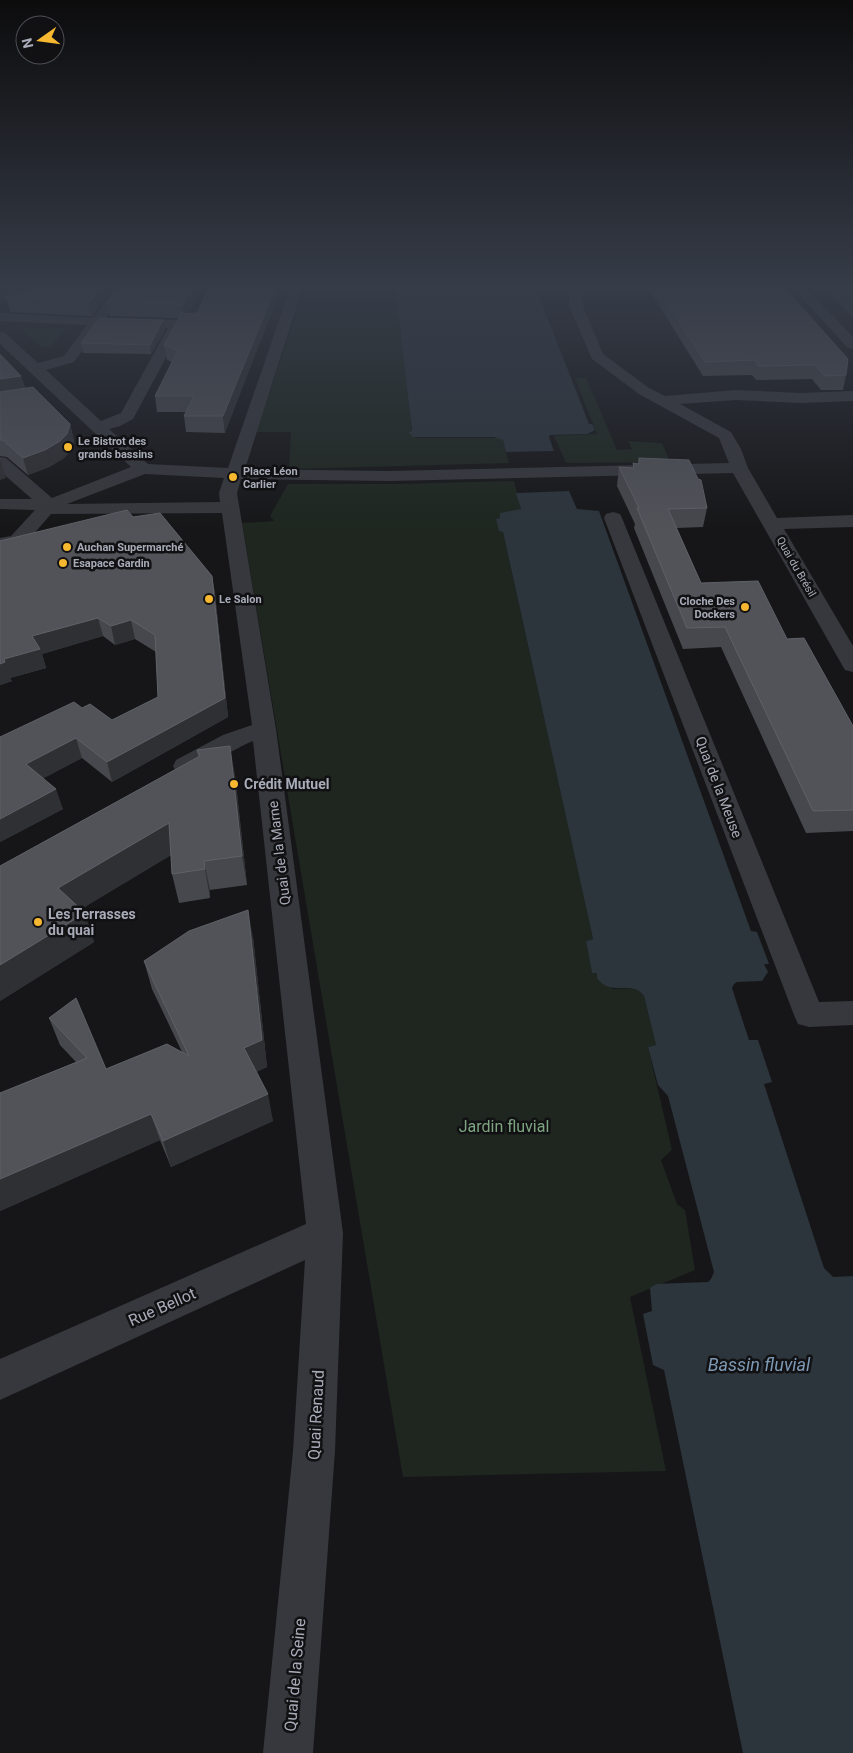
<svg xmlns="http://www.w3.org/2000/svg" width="853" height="1753" font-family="Roboto,sans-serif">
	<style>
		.green { fill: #1e261f }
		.water { fill: #2c343c }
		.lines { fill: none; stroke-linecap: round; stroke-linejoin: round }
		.minor { fill: #37383d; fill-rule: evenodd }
		.wall { fill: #47484d }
		.shaded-wall { fill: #2f3033 }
		.building { fill: #525359; stroke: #5f6168 }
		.poi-dot { fill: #f6b830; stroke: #111113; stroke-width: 2 }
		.labels { text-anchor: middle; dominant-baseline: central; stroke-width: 5; stroke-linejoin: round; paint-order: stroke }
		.far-poi-label { font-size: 11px; font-weight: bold; fill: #a8acb8; stroke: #111113; text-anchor: start }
		.far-street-label { font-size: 11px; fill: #a8acb8; stroke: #111113 }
		.poi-label { font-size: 14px; font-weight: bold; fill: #a8acb8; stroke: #111113; text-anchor: start }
		.street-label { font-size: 14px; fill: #a8acb8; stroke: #111113 }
		.near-park-label { font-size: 16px; fill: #7ea481; stroke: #111113 }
		.near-street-label { font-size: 16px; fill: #a8acb8; stroke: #111113 }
		.near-water-label { font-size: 18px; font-style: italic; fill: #7e99b4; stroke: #111113 }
	</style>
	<rect width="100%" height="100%" fill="#161618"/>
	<!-- green -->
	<path class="green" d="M 306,286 L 395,286 L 412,434 L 416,438 L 499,438 L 503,440 L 509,463 L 289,469 L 291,432 L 256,432 Z
		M 24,328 L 65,328 L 51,347 L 41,347 L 22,330 Z
		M 575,378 L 586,378 L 617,450 L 632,449 L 628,441 L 662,443 L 670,462 L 566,463 L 554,436 L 597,434 Z
		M 514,481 L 521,508 L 518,511 L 500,513 L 500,518 L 496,519 L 503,531 L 593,939 L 586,941 L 592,972 L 597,973 L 613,989 C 625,989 636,986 644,996 L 656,1045 L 648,1047 L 672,1150 L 661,1160 L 677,1204 L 685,1210 L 695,1270 L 630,1297 L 666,1471 L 403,1477 L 242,523 L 274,521 L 270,516 L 288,484 L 398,484 Z"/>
	<!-- water -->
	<path class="water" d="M 395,286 L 535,286 L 589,424 L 592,424 L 595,430 L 587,434 L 550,435 L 549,437 L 554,451 L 506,452 L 503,440 L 494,437 L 412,437 L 411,434 L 409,434 L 409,432 L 412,431 Z
		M 822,286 L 853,286 L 853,318 Z
		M 569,491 L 577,509 L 599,511 L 751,931 L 757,932 L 769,964 L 764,964 L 768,972 L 762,981 L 737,982 L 734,984 L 732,988 L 749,1040 L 758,1040 L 772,1082 L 764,1084 L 824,1268 L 833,1277 L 853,1276 L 853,1753 L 743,1753 L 664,1370 L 653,1365 L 643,1314 L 652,1311 L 650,1288 L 656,1284 L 708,1282 L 711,1279 L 714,1272 L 668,1096 L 658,1085 L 648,1047 L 656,1045 L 644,996 C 631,979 611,998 597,978 L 597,973 L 592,973 L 586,941 L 593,939 L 503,532 L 499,531 L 496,519 L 500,518 L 500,513 L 521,509 L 516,493 Z"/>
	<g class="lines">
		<!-- minor -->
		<path class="minor" d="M 117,286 L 129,286 L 106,318 L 177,320 L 184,324 L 133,419 L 120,426 L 109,429 L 148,464 L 228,468 L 291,286 L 303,286 L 245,469 L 389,471 L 729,463 L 719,438 L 639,394 L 592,359 L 569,306 L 570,286 L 582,286 L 583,306 L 603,354 L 649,388 L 665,396 L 736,390 L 800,393 L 853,391 L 853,401 L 800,403 L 736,400 L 680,404 L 731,432 L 741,449 L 748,468 L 777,518 L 853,515 L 853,527 L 784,529 L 853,646 L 853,672 L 845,670 L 842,665 L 733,473 L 389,481 L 241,479 L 237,493 L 276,729 L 343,1233 L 335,1451 L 313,1753 L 263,1753 L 293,1451 L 305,1260 L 0,1400 L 0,1359 L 306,1224 L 253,741 C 231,749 198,777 176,772 L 173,766 L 176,760 L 223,735 L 252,725 L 222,513 L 51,514 L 25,544 L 0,550 L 0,538 L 11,536 L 35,510 L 0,509 L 0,499 L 32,499 L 0,471 L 0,457 L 6,458 L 52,498 L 131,467 L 0,344 L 0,332 L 5,333 L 38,363 L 64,356 L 87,325 L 0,321 L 0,313 L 93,318 ZM 100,326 L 168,328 L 121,413 L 101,421 L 46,370 L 74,362 ZM 145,474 L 224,478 L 219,493 L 220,502 L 67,504 Z
			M 791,286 L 804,286 L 853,337 L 853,349 L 848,348 Z
			M 613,512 L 620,514 L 622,518 L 819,1002 L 853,1001 L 853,1025 L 809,1027 L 798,1024 L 794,1015 L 604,518 L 606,514 Z"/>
	</g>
	<!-- wall -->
	<path class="wall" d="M 0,286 L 115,286 L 92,316 L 10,312 L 7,301 L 0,303 Z
		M 204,286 L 188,314 L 197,313 L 210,286 L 225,433 L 186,432 L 184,416 L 186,412 L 157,412 L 155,396 L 172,362 L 167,360 L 164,345 L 179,319 L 177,318 L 110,316 L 107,302 Z
		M 647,286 L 783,286 L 846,375 L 843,390 L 821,390 L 812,379 L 756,380 L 752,375 L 703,376 Z
		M 163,320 L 165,330 L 151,354 L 83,353 L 81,343 Z
		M 0,354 L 21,376 L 25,388 L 70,424 L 74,441 L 71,450 L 64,458 L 49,467 L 28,475 L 7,457 L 0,456 Z
		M 639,458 L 707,508 L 703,527 L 676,528 L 701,583 L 787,639 L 853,726 L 853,831 L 806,833 L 721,647 L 683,649 L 634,528 L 635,524 L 617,486 L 619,467 L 633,468 L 633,463 L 638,464 Z
		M 133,517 L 212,576 L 215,594 L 228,717 L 112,782 L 82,758 L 43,778 L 63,809 L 0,842 L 82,708 L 112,720 L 158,697 L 156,652 L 135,639 L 115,645 L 103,636 L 42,654 L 46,668 L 10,678 L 12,681 L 0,685 Z
		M 197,750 L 235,775 L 247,885 L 210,890 L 210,898 L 179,903 L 172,874 L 171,855 L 81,909 L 94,942 L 0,1001 L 0,866 L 198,757 Z
		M 253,937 L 267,1067 L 256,1072 L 273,1121 L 171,1167 L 160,1140 L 0,1211 L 0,1093 L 76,1062 L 60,1045 L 49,1018 L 106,1069 L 182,1052 L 152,989 L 144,961 Z"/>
	<!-- shaded-wall -->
	<path class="shaded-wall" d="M 6,286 L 52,286 L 6,297 L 7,301 L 0,303 L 0,288 Z
		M 102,286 L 115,286 L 92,316 L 89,302 Z
		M 194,286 L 204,286 L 184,322 L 182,307 Z
		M 276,286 L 282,286 L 225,433 L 223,416 Z
		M 163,320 L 165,330 L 151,354 L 150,345 Z
		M 21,376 L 25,391 L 0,396 L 0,379 Z
		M 70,424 L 74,441 L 71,450 L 64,458 L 49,467 L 28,475 L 23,458 Z
		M 1,461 L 6,478 L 0,480 L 0,462 Z
		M 212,576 L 215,594 L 228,717 L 112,782 L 107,762 L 225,698 Z
		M 98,618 L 103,636 L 42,654 L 46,668 L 10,678 L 12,681 L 0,685 L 0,664 L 4,659 L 32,636 Z
		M 131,620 L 135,639 L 115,645 L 111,626 Z
		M 76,738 L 82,758 L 33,784 L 26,764 Z
		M 230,746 L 235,775 L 247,885 L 242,856 Z
		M 56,789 L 63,809 L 0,842 L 0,819 Z
		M 169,823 L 176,852 L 68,917 L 58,888 Z
		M 204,861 L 210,890 L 210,898 L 205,869 Z
		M 248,910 L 253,937 L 267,1067 L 250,1075 L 244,1048 Z
		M 85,913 L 94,942 L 0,1001 L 0,965 Z
		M 268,1094 L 273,1121 L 171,1167 L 163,1141 Z
		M 151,1114 L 160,1140 L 0,1211 L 0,1179 Z"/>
	<!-- building -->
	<path class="building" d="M 43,286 L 102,286 L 89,302 L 6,297 Z
		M 119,286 L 194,286 L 182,307 L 175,304 L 107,302 Z
		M 210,286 L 276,286 L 223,416 L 184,416 L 194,396 L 155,396 L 178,350 L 164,345 L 182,312 L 185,314 L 197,313 Z
		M 657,286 L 783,286 L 848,359 L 846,375 L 825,376 L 815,365 L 758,366 L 755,360 L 705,362 Z
		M 99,318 L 163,320 L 150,345 L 81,343 Z
		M 0,354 L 21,376 L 0,379 Z
		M 33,387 L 70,424 L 67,434 L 60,441 L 45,450 L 23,458 L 3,440 L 0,440 L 0,392 Z
		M 639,458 L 689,460 L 698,479 L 701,480 L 707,508 L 668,509 L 701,583 L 758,581 L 787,639 L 804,638 L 853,726 L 853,810 L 813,811 L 725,627 L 687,628 L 637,508 L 639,508 L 619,467 L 634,468 L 633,463 L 639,464 Z
		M 127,510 L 133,517 L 160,513 L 212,576 L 225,698 L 107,762 L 76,738 L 26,764 L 56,789 L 0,819 L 0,737 L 74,702 L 82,708 L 90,704 L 112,720 L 158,697 L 155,635 L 131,620 L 111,626 L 98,618 L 32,636 L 40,649 L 4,659 L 5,662 L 0,664 L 0,541 Z
		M 230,746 L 242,856 L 204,861 L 205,869 L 172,874 L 169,823 L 58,888 L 85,913 L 0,965 L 0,866 L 200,756 L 197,750 Z
		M 248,910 L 262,1040 L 244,1048 L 268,1094 L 163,1141 L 151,1114 L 0,1179 L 0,1093 L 87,1058 L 49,1018 L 76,998 L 106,1069 L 167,1044 L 189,1056 L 144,961 L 189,931 Z"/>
	<!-- sky -->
	<linearGradient id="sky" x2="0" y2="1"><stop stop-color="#0c0c0d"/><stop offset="0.54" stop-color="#363c48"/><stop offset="1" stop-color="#363c48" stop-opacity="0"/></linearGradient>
	<rect width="853" height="531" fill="url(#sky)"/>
	<!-- markers -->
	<g class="poi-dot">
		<circle cx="68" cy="447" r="5"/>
		<circle cx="233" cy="477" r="5"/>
		<circle cx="67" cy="547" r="5"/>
		<circle cx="63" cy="563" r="5"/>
		<circle cx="209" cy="599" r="5"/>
		<circle cx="745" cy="607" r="5"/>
		<circle cx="234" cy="784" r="5"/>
		<circle cx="38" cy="922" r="5"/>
	</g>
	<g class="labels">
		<!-- far-poi labels -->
		<g class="far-poi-label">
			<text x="78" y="441">Le Bistrot des<tspan x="78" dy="13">grands bassins</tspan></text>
			<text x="243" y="471">Place Léon<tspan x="243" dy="13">Carlier</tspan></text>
			<text x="77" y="547">Auchan Supermarché</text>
			<text x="73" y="563">Esapace Gardin</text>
			<text x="219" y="599">Le Salon</text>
			<text x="735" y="601" text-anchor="end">Cloche Des<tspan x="735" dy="13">Dockers</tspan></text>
		</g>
		<!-- far-street labels -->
		<g class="far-street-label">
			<text transform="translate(796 567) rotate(60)">Quai du Brésil</text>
		</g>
		<!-- poi labels -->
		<g class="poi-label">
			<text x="244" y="784">Crédit Mutuel</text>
			<text x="48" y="914">Les Terrasses<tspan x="48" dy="16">du quai</tspan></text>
		</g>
		<!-- street labels -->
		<g class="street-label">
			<text transform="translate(719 787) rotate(69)">Quai de la Meuse</text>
			<text transform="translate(279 853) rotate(-97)">Quai de la Marne</text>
		</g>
		<!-- near-park labels -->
		<g class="near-park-label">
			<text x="504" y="1126">Jardin fluvial</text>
		</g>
		<!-- near-street labels -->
		<g class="near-street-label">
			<text transform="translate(162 1307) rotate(-24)">Rue Bellot</text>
			<text transform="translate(316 1415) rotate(-87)">Quai Renaud</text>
			<text transform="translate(295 1675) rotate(-85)">Quai de la Seine</text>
		</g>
		<!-- near-water labels -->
		<g class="near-water-label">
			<text x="759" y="1364">Bassin fluvial</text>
		</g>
	</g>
	<!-- north arrow -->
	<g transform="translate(40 40) rotate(256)"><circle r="24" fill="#111113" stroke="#4d4f55"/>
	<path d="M0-4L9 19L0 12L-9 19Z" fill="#f6b830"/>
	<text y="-8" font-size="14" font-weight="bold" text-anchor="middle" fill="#a8acb8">N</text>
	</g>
</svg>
